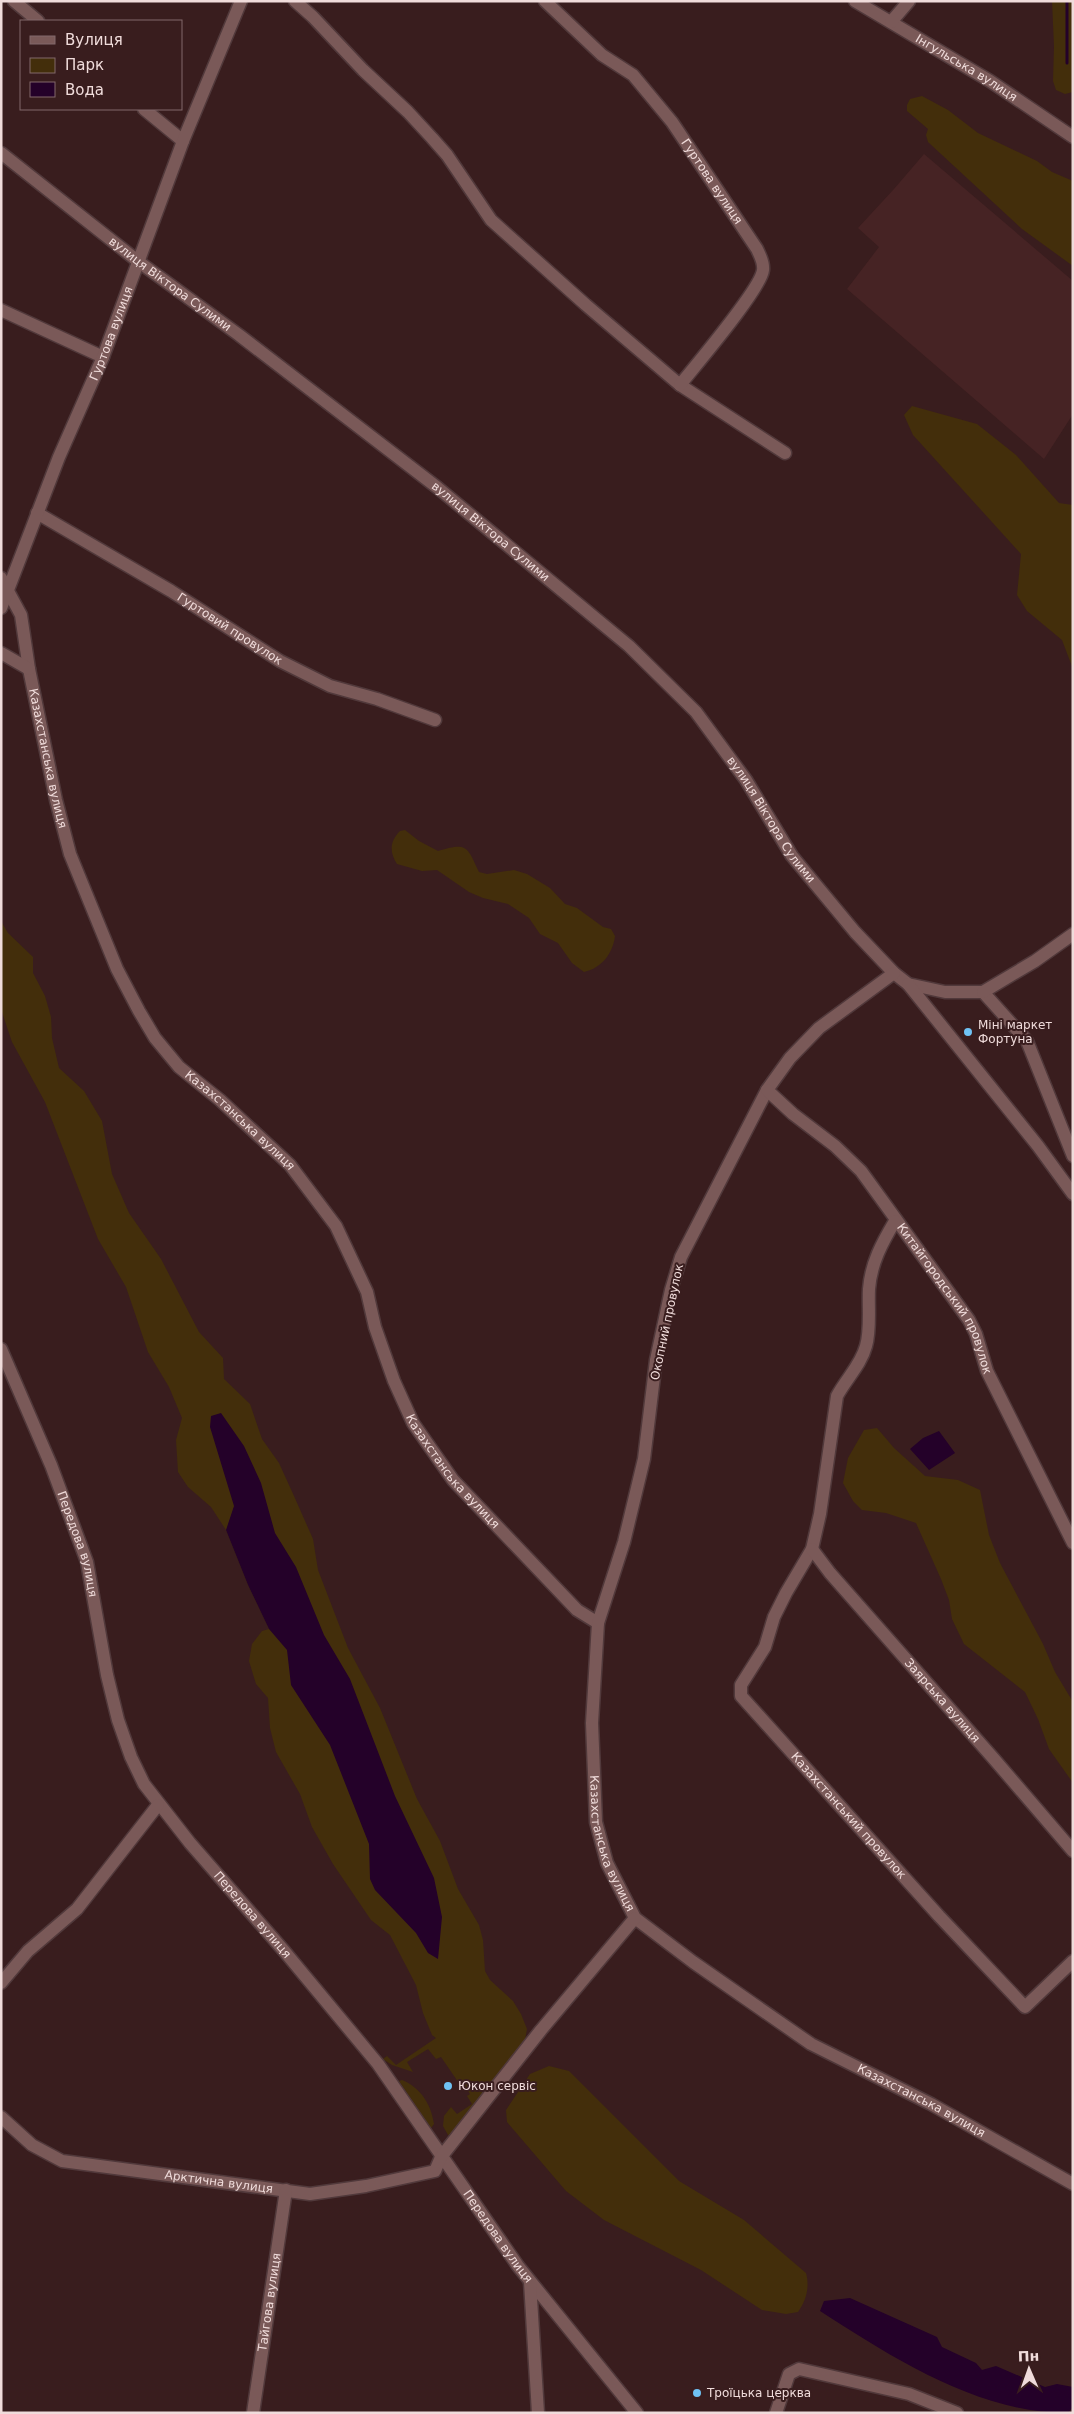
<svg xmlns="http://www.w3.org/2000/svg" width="1074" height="2414" font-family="'DejaVu Sans',sans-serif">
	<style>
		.built { fill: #462324 }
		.green { fill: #432e0b }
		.water { fill: #240129 }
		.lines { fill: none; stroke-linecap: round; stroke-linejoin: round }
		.stream { stroke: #240129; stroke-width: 3 }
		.minor-casing { stroke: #51393b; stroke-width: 15 }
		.minor { stroke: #7a5958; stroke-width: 12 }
		.poi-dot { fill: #6fc2f4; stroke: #391d1e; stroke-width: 2 }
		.labels { text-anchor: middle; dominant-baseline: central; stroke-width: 4; stroke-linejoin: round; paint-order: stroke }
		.street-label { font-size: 12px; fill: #f0dcdb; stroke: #391d1e }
		.poi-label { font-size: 12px; fill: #f0dcdb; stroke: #391d1e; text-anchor: start }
	</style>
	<rect width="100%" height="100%" fill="#391d1e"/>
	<!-- built -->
	<path class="built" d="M 924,154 L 1073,281 L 1073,414 L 1044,459 L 847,289 L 879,247 L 858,228 L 894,189 Z"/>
	<!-- green -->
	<path class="green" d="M 1052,1 L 1073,1 L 1073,92 L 1065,94 L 1056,90 L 1053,81 L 1054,46 Z
		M 922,96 L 948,110 L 978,133 L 1037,161 L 1052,172 L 1073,181 L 1073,266 L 1022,229 L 928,142 L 926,135 L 928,129 L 907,111 L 907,105 L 910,99 Z
		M 912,406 L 977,424 L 1016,455 L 1059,503 L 1073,505 L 1073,669 L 1062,640 L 1027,611 L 1017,595 L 1021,554 L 913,435 L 904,415 Z
		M 405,830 L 419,841 L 438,851 C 467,842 467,846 479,872 L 487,874 L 514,870 L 527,874 L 550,888 L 565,904 L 577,908 L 603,927 L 611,929 L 615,936 C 613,953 602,968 584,972 L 572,963 L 558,943 L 540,934 L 529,918 L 508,904 L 483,898 L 469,892 L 437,870 L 422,871 L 397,864 C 389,852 390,841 400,831 Z
		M 1,921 L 8,933 L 33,957 L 33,973 L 45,996 L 51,1017 L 52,1038 L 59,1068 L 84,1091 L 102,1121 L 112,1174 L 129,1213 L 161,1259 L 199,1332 L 223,1358 L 224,1379 L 250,1404 L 262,1439 L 279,1463 L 294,1496 L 313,1539 L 318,1570 L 348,1648 L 380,1708 L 417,1799 L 440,1841 L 458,1889 L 479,1925 L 483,1940 L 485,1971 L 490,1980 L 513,2001 L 521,2014 L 527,2029 L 525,2040 L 455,2136 L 448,2135 L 443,2126 L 444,2116 L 451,2107 L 457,2114 L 472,2104 L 467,2096 L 470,2094 L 468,2091 L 465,2092 L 441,2057 L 436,2059 L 428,2049 L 407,2062 L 413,2072 L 392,2065 L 383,2059 L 387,2056 L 396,2065 L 436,2038 L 432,2035 L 423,2013 L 416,1985 L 390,1935 L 371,1920 L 333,1864 L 312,1827 L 300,1794 L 276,1752 L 270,1728 L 268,1698 L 256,1684 L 249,1661 L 252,1644 L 262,1631 L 269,1629 L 248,1585 L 226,1530 L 211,1507 L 188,1487 L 178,1472 L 176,1440 L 182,1418 L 169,1387 L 148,1352 L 126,1287 L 98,1239 L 45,1102 L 12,1042 L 1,1009 Z
		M 877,1428 L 894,1448 L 925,1476 L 958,1480 L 980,1490 L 989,1535 L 1000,1563 L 1043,1644 L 1055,1672 L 1073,1702 L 1073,1783 L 1049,1749 L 1038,1719 L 1025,1692 L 964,1644 L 952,1619 L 949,1600 L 941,1579 L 916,1523 L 886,1513 L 862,1510 L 853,1501 L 843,1483 L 848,1458 L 864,1430 Z
		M 549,2066 L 569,2071 L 679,2181 L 744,2220 L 806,2273 C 810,2287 806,2301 798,2312 L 786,2314 L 762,2310 L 701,2270 L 604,2220 L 566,2191 L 507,2122 L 506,2110 L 530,2074 Z
		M 402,2080 C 421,2088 431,2104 434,2124 L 431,2128 L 399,2081 Z"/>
	<!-- water -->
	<path class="water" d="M 221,1413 L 244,1446 L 261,1483 L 275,1533 L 296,1567 L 324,1635 L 350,1679 L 395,1796 L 434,1878 L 442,1917 L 438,1959 L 428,1953 L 416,1933 L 375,1890 L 370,1879 L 369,1844 L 330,1745 L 291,1685 L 287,1650 L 269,1629 L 248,1585 L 226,1530 L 234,1506 L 210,1427 L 211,1416 Z
		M 939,1431 L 955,1453 L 929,1470 L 910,1449 L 923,1438 Z
		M 850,2298 L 937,2337 L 942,2347 L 976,2363 L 982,2370 L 996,2366 L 1045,2387 L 1057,2384 L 1073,2387 L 1073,2407 L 1068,2413 C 978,2413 893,2358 820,2311 L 824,2301 Z"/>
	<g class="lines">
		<!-- stream -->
		<path class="stream" d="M 1067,1 L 1067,63"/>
		<defs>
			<g id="minor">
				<path d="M 14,1 L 38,21"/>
				<path d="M 295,1 L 313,17 L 363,70 L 408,112 L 432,138 L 447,155 L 491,220 L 586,305 L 680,385 L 785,453"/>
				<path id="s1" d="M 545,1 L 602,55 L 633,75 L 672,122 L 757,249 C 760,256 764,262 763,270 C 761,289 695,366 680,385"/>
				<path id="s2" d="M 855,1 L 990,81 L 1073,137"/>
				<path d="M 891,22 L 909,1"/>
				<path d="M 144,109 L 183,141"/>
				<path id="s3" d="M 1,153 L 139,262 L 239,335 L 438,488 L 629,646 L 696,712 L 746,780 L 792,856 L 855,932 L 894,973 L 908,984 L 945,992 L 983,992 L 1027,1041 L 1073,1156"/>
				<path d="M 1,310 L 103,357"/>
				<path id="s4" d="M 37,513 L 171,591 L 280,661 L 330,686 L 377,699 L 435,720"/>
				<path id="s5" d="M 1,578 L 21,615 L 29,669 L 56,800 L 70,854 L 117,969 L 139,1011 L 155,1038 L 179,1067 L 220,1100 L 290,1165 L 336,1226 L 367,1292 L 375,1327 L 394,1381 L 413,1423 L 453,1480 L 577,1610 L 598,1623"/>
				<path id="s6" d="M 1,608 L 59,457 L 103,357 L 183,141 L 241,1"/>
				<path d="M 1,653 L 29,669"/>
				<path id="s7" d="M 894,973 L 819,1028 L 790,1058 L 767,1090 L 681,1257 L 671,1290 L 656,1360 L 644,1459 L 624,1542 L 598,1623 L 592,1723 L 596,1822 L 607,1863 L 635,1918 L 693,1962 L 811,2044 L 931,2104 L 1073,2184"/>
				<path d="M 908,984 L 1038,1146 L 1073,1194"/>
				<path d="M 983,992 L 1035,961 L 1073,934"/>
				<path id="s8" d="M 767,1090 L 793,1114 L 835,1146 L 861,1171 L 969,1320 L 976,1334 L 987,1371 L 1073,1543"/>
				<path id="s9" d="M 895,1221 C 882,1243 871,1263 869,1289 C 868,1307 871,1329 866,1346 C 861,1365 846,1379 837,1396 L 820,1514 L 812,1549 L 786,1593 L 774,1617 L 765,1647 L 741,1685 L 741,1696 L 939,1916 L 1025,2007 L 1073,1961"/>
				<path id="s10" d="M 1,1349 L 51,1465 L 87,1562 L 107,1675 L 118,1720 L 131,1757 L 144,1784 L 190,1843 L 285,1952 L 378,2064 L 518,2266 L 637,2413"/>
				<path id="s11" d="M 812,1549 L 830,1573 L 994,1759 L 1073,1851"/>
				<path d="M 1,1983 L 28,1951 L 77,1909 L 158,1805"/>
				<path id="s12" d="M 1,2117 L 32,2145 L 62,2161 L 310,2194 L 366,2186 L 435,2171 L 441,2157 L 541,2030 L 635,1918"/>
				<path d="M 530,2282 L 538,2413"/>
				<path id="s13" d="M 253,2413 L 286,2190"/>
				<path d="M 776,2413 L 789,2374 L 799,2369 L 909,2394 L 957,2413"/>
			</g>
		</defs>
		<!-- minor casing -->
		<use href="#minor" class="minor-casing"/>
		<!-- minor -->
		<use href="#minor" class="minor"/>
	</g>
	<!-- markers -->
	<g class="poi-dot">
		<circle cx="968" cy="1032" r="5"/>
		<circle cx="448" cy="2086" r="5"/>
		<circle cx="697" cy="2393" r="5"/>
	</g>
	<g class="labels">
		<!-- street labels -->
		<g class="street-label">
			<text stroke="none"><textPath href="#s2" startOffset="130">Інгульська вулиця</textPath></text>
			<text stroke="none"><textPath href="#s1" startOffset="248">Гуртова вулиця</textPath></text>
			<text stroke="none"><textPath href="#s3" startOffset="214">вулиця Віктора Сулими</textPath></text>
			<text stroke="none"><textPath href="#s6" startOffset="296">Гуртова вулиця</textPath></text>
			<text stroke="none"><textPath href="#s3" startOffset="619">вулиця Віктора Сулими</textPath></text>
			<text stroke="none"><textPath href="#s4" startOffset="225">Гуртовий провулок</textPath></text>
			<text stroke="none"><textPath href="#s5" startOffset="188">Казахстанська вулиця</textPath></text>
			<text stroke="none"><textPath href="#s3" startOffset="1024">вулиця Віктора Сулими</textPath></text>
			<text stroke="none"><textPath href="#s5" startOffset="608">Казахстанська вулиця</textPath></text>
			<text stroke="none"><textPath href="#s8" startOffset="278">Китайгородський провулок</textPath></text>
			<text transform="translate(667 1322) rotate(-78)">Окопний провулок</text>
			<text stroke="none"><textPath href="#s5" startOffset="1026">Казахстанська вулиця</textPath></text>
			<text stroke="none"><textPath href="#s10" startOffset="210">Передова вулиця</textPath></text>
			<text stroke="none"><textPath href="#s11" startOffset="200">Заярська вулиця</textPath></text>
			<text stroke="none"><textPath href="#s9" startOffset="670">Казахстанський провулок</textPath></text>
			<text stroke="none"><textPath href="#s7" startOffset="962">Казахстанська вулиця</textPath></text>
			<text stroke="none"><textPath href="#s10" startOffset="630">Передова вулиця</textPath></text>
			<text stroke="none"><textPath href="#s7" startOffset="1382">Казахстанська вулиця</textPath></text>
			<text stroke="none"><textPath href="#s12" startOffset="234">Арктична вулиця</textPath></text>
			<text stroke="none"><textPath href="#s10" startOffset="1035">Передова вулиця</textPath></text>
			<text stroke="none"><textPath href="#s13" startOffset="112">Тайгова вулиця</textPath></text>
		</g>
		<!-- poi labels -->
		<g class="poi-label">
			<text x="978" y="1025">Міні маркет<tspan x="978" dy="14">Фортуна</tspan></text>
			<text x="458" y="2086">Юкон сервіс</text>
			<text x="707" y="2393">Троїцька церква</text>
		</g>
	</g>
	<!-- border -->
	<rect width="1074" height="2414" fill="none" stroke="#f0dcdb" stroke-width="5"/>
	<!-- legend -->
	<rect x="20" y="20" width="162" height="90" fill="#391d1e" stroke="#82696a"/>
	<rect x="30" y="36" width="25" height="8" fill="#7a5958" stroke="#82696a"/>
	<text x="65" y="45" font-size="15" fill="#f0dcdb">Вулиця</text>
	<rect x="30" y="58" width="25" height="15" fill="#432e0b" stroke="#82696a"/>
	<text x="65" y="70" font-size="15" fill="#f0dcdb">Парк</text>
	<rect x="30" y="82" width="25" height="15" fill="#240129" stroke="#82696a"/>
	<text x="65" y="95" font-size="15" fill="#f0dcdb">Вода</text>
	<!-- north arrow -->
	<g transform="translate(1029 2369) rotate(358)" stroke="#391d1e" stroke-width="4" paint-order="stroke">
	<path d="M0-4L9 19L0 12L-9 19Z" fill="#f0dcdb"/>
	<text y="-8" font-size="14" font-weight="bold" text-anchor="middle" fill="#f0dcdb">Пн</text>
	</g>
</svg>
